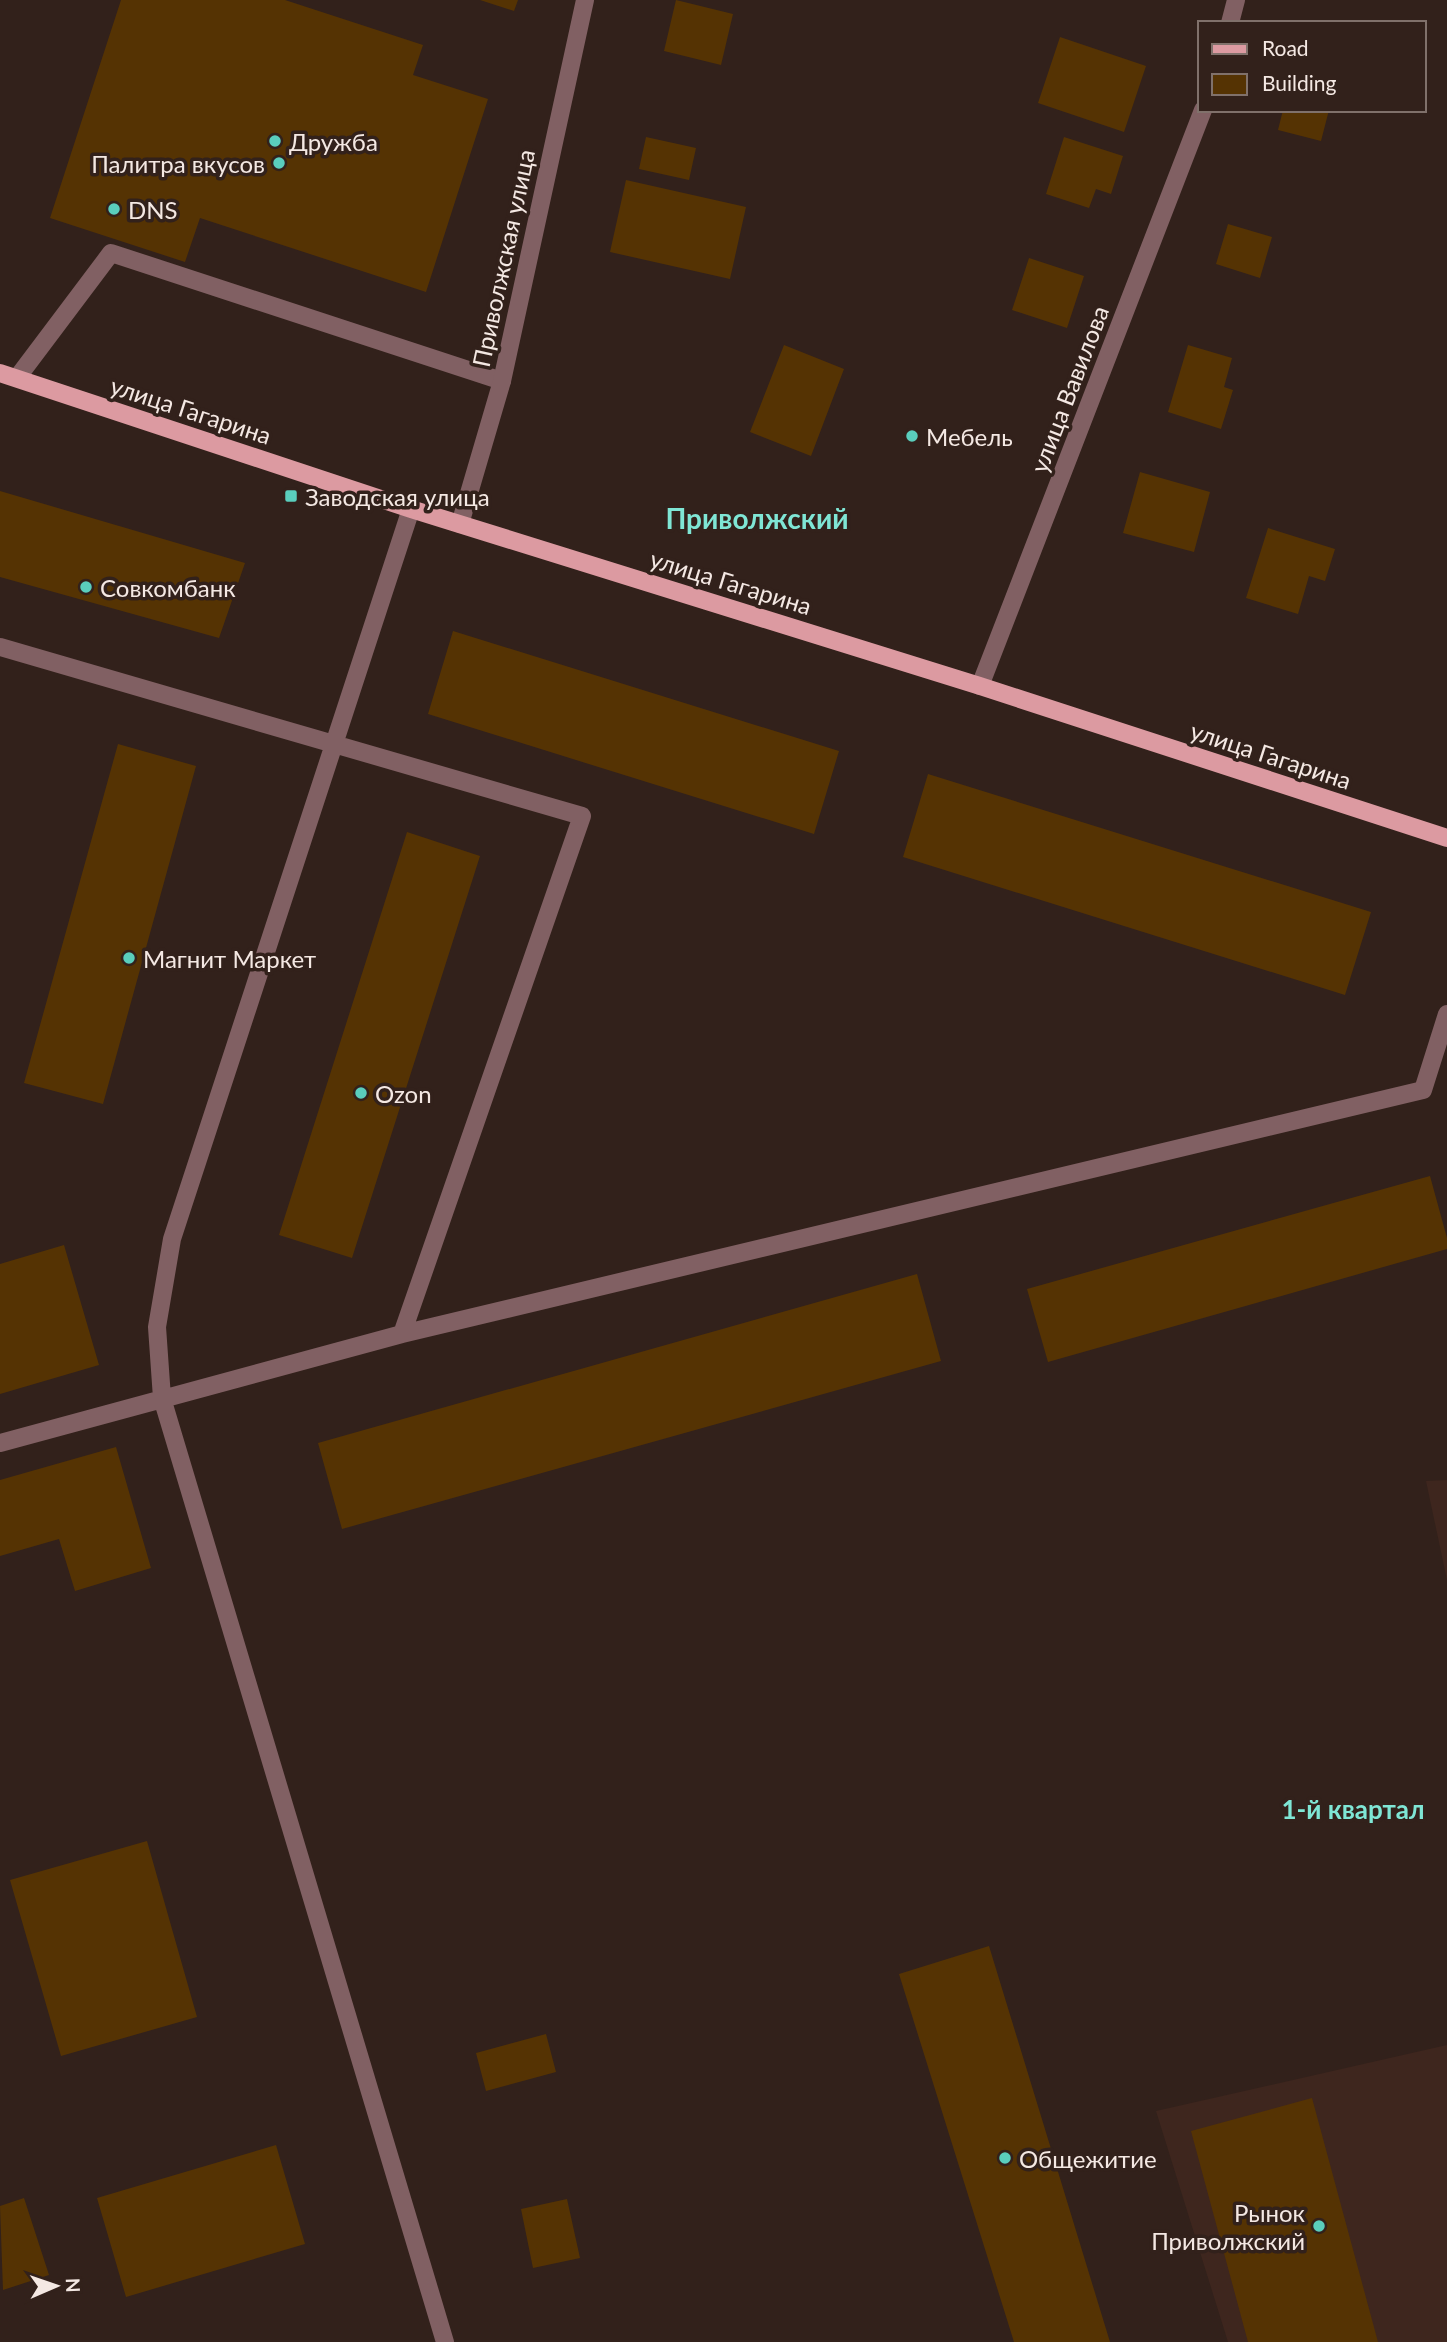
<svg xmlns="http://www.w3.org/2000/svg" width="1447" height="2342" font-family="Lato,sans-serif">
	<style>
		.built { fill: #3e261e }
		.building { fill: #553303 }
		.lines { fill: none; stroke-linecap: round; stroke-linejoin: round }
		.lane { stroke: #816063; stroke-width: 18 }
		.street { stroke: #816063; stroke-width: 18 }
		.primary { stroke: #dc9aa1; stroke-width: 18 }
		.poi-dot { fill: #5acebd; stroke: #32211b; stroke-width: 2.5 }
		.labels { text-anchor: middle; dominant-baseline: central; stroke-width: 7; stroke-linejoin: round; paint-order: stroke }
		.poi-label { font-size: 24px; fill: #f4e8e3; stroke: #32211b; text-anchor: start }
		.street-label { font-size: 24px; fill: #f4e8e3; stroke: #32211b }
		.neighbourhood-label { font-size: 26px; font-weight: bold; fill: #7fe6d5; stroke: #32211b }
		.quarter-label { font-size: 28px; font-weight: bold; fill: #7fe6d5; stroke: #32211b }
	</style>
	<rect width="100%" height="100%" fill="#32211b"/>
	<!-- built -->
	<path class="built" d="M 1447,1480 L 1447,1580 L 1426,1481 Z
		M 1447,2045 L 1447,2342 L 1228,2342 L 1156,2111 Z"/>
	<!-- building -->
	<path class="building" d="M 121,0 L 285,0 L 423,45 L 413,75 L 488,99 L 426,292 L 200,218 L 185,262 L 50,218 Z
		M 480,0 L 518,0 L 514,11 Z
		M 676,0 L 733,14 L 721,65 L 664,51 Z
		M 1060,37 L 1146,66 L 1124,132 L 1038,103 Z
		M 1283,110 L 1329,110 L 1321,141 L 1278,130 Z
		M 646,137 L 696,148 L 689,180 L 639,169 Z
		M 1064,137 L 1123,156 L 1111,194 L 1096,189 L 1089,208 L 1046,194 Z
		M 626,180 L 746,207 L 730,279 L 610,252 Z
		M 1228,224 L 1272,237 L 1260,278 L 1216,264 Z
		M 1029,258 L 1084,276 L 1067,328 L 1012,310 Z
		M 784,345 L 844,369 L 811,456 L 750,432 Z
		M 1188,345 L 1232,358 L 1224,387 L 1233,390 L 1221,429 L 1168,412 Z
		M 1140,472 L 1210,492 L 1194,552 L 1123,533 Z
		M 0,491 L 245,563 L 219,638 L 0,577 Z
		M 1268,528 L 1335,549 L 1325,581 L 1309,576 L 1298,614 L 1246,598 Z
		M 453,631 L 839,751 L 814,834 L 428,714 Z
		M 118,744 L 196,766 L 103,1104 L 24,1083 Z
		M 928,774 L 1371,912 L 1345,995 L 903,857 Z
		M 407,832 L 480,856 L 352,1258 L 279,1235 Z
		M 1430,1176 L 1447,1238 L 1447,1249 L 1048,1362 L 1027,1289 Z
		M 64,1245 L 99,1365 L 0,1394 L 0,1264 Z
		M 917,1274 L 941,1361 L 342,1529 L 318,1443 Z
		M 116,1447 L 151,1568 L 75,1591 L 59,1539 L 0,1556 L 0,1480 Z
		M 147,1841 L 197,2017 L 61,2056 L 10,1880 Z
		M 989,1946 L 1110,2342 L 1014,2342 L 899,1974 Z
		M 546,2034 L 556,2072 L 486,2091 L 476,2053 Z
		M 1312,2098 L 1378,2342 L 1248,2342 L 1191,2131 Z
		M 276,2145 L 305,2244 L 126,2297 L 97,2198 Z
		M 24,2198 L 49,2275 L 3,2290 L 0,2206 Z
		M 567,2199 L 580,2258 L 533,2268 L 521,2209 Z"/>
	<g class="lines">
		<!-- lane -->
		<path class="lane" d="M 17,378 L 111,253 L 502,381"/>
		<!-- street -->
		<path class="street" d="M 1230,23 L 1236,0
			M 411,509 L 172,1239 L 157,1327 L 162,1398 L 445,2342
			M 460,524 L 502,381 L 585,0
			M 0,647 L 582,816 L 402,1334
			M 980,686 L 1203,110
			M 0,1443 L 402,1334 L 1423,1090 L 1447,1014"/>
		<!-- primary -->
		<path class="primary" d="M 0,373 L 411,509 L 980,686 L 1447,838"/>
	</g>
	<!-- markers -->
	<g class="poi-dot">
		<circle cx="275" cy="141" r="7"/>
		<circle cx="279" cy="163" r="7"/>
		<circle cx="114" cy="209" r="7"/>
		<circle cx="912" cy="436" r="7"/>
		<rect x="284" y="489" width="14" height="14" rx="3.5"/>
		<circle cx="86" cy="587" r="7"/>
		<circle cx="129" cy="958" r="7"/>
		<circle cx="361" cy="1093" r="7"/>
		<circle cx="1005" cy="2158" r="7"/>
		<circle cx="1319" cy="2226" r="7"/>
	</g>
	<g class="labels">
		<!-- poi labels -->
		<g class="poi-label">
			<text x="289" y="141">Дружба</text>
			<text x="265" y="163" text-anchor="end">Палитра вкусов</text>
			<text x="128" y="209">DNS</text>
			<text x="926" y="436">Мебель</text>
			<text x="305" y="496">Заводская улица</text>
			<text x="100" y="587">Совкомбанк</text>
			<text x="143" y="958">Магнит Маркет</text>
			<text x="375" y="1093">Ozon</text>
			<text x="1019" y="2158">Общежитие</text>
			<text x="1305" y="2212" text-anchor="end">Рынок<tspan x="1305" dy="28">Приволжский</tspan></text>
		</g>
		<!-- street labels -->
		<g class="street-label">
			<text transform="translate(503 258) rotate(-78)">Приволжская улица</text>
			<text transform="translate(1069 389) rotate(-69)">улица Вавилова</text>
			<text transform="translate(191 410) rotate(18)">улица Гагарина</text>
			<text transform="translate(731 582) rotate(17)">улица Гагарина</text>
			<text transform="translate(1271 755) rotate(18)">улица Гагарина</text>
		</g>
		<!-- neighbourhood labels -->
		<g class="neighbourhood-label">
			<text x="1353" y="1809">1-й квартал</text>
		</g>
		<!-- quarter labels -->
		<g class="quarter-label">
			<text x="757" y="518">Приволжский</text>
		</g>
	</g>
	<!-- legend -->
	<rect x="1198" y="21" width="228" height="91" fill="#32211b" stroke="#80716b" stroke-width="2"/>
	<rect x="1212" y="44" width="35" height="10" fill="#dc9aa1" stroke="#80716b" stroke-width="2"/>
	<text x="1262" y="56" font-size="21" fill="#f4e8e3">Road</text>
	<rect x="1212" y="74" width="35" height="21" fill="#553303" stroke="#80716b" stroke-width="2"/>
	<text x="1262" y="91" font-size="21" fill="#f4e8e3">Building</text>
	<!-- north arrow -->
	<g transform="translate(56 2286) rotate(88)" stroke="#32211b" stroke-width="5" paint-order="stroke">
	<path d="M0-5L12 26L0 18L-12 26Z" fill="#f4e8e3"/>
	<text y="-10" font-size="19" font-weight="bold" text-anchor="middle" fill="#f4e8e3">N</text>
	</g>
</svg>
